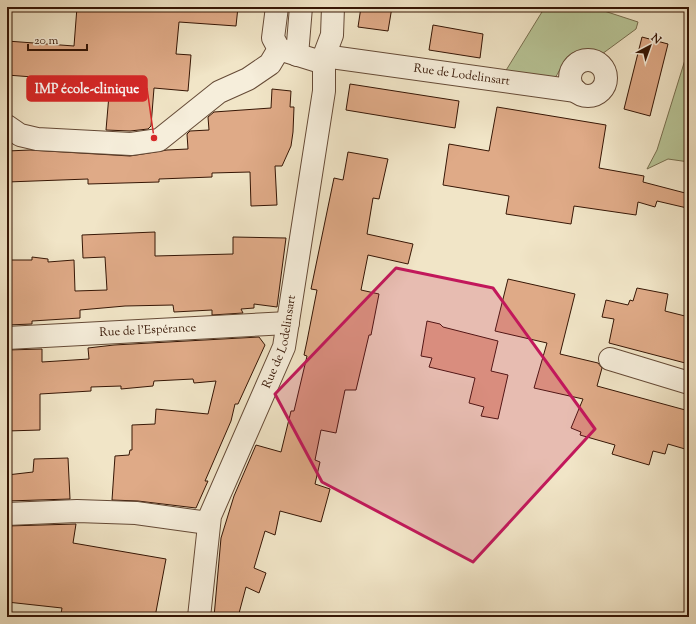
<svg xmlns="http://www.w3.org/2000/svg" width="696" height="624" font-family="'Sorts Mill Goudy',serif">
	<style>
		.green { fill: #b8c597; stroke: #776e4e }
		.building { fill: #dfaa87; stroke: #361605 }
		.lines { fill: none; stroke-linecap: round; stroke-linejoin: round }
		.minor-casing { stroke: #654a36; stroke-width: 24 }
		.minor { stroke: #f6eedb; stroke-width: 22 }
		.marked { fill: #c2185b; fill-opacity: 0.2; stroke: #c2185b; stroke-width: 3; stroke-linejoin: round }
		.labels { text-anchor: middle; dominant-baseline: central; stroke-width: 3.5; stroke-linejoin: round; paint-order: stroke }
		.street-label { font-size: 12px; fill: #361605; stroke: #f6eedb }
		.leader { fill: none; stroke: #d62828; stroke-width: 1.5 }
		.callout-dot { fill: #d62828; stroke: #f6eedb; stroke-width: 1.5 }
		.callout { fill: #d62828; stroke: #d62828; stroke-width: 1.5 }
		.callout-label { font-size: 13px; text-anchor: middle; font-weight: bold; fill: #fff }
	</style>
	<rect width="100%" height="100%" fill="#f1e5c7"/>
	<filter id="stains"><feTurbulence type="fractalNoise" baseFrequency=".005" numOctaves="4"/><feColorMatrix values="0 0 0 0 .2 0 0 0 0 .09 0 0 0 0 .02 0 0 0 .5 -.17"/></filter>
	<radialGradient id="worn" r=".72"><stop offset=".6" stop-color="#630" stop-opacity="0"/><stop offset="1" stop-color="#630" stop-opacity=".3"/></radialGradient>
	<!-- green -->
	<path class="green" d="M 545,7 L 592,7 L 638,22 L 636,29 L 602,54 C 591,48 573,48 565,60 C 561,66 559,73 554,79 L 505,72 Z
		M 689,47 L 689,162 L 668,159 L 647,169 L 657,150 Z"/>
	<!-- building -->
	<path class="building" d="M 77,7 L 238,7 L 236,26 L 179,22 L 176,54 L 191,55 L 188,91 L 154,88 L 151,126 L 148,129 L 130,131 L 106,130 L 110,83 L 7,75 L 7,41 L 74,46 Z
		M 361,7 L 392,7 L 388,31 L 358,27 Z
		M 433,25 L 483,34 L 480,58 L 429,50 Z
		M 642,37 L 668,44 L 650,116 L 624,109 Z
		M 350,84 L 459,101 L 455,128 L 346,110 Z
		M 272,89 L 291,91 L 290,107 L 294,107 L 293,132 L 291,146 L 282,166 L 275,166 L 277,205 L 251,206 L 250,172 L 212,173 L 212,177 L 159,179 L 159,182 L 88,184 L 88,179 L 7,182 L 7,151 L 30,150 L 130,156 L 167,150 L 188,149 L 187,134 L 190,131 L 209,130 L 208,117 L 214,112 L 271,108 Z
		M 497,107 L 606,125 L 599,168 L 644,176 L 643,182 L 689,194 L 687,208 L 657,201 L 655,207 L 638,202 L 636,215 L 574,206 L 571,224 L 506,214 L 509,196 L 443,185 L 449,144 L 489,151 Z
		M 348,152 L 388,159 L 379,199 L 373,198 L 367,234 L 413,244 L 408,264 L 368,255 L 361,290 L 379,294 L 371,335 L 369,335 L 356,390 L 345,390 L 336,433 L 321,430 L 315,460 L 320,462 L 315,484 L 330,489 L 321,522 L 280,511 L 275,535 L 265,531 L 254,568 L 266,573 L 259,593 L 246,587 L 238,617 L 214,617 L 221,538 L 234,496 L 256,445 L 281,452 L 291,411 L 294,411 L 307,356 L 304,355 L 307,341 L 317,290 L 311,289 L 334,178 L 343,180 Z
		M 155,232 L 155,256 L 233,254 L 233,237 L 286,238 L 277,307 L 254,304 L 254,308 L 241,309 L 243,313 L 212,315 L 212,310 L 174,312 L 173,305 L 125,306 L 80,310 L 80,318 L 32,321 L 32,324 L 7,325 L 7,260 L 32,260 L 32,257 L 48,259 L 48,262 L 74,260 L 75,291 L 107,290 L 105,257 L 83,258 L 82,235 Z
		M 508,279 L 575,294 L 560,354 L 598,363 L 602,368 L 597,386 L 689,411 L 689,433 L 685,449 L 668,444 L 665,454 L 653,451 L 649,465 L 612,454 L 615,445 L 580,435 L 581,432 L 571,428 L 583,399 L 534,388 L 547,343 L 495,331 Z
		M 637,288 L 668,294 L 665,311 L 689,317 L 689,364 L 609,343 L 614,319 L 602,317 L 606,300 L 628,305 L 630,300 L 633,301 Z
		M 427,321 L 440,324 L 443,327 L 498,341 L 491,371 L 508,375 L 498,419 L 481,416 L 484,407 L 469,403 L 475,378 L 429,367 L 432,358 L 421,356 Z
		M 259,337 L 265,345 L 238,404 L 235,404 L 231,421 L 205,481 L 208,481 L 196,508 L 138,501 L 112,500 L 115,456 L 129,455 L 130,450 L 132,450 L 132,425 L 155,424 L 156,409 L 208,414 L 216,381 L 194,383 L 193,379 L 154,381 L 153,386 L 121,389 L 121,386 L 91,387 L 91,391 L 40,394 L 40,430 L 7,431 L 7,350 L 42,349 L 42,362 L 89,359 L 88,348 L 114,345 Z
		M 68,458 L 70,499 L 7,501 L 7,475 L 33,472 L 34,459 Z
		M 76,524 L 73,543 L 166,559 L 155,617 L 79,617 L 61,614 L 62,608 L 7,602 L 7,526 Z"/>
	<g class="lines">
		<defs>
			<g id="minor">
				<path d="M 277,7 L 273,38 L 279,49 L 324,63"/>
				<path d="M 297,55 L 301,7"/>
				<path id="s1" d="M 324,56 L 576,91"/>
				<circle cx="588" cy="78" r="18"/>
				<path d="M 7,126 L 20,135 L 37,139 L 131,144 L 159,140 L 219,92 L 248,79 L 270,64 L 279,49"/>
				<path id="s2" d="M 7,338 L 288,323"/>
				<path d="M 610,359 L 689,383"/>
				<path d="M 7,514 L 77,511 L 136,513 L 208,523"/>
				<path id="s3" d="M 199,617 L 210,516 L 284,347 L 324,91 L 324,56 L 332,35 L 333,7"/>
			</g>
		</defs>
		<!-- minor casing -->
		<use href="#minor" class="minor-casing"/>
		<!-- minor -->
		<use href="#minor" class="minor"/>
	</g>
	<!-- marked area -->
	<path class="marked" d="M 396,268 L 493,288 L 595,429 L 473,562 L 322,482 L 275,394 Z"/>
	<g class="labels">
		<!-- street labels -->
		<g class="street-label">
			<text stroke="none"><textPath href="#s1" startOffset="139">Rue de Lodelinsart</textPath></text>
			<text stroke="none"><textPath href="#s2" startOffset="141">Rue de l'Espérance</textPath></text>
			<text stroke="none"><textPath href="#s3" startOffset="290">Rue de Lodelinsart</textPath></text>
		</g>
	</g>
	<!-- callouts -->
	<path class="leader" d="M154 138L147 88"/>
	<circle class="callout-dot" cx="154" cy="138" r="4"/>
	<rect class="callout" x="27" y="76" width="120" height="25" rx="4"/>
	<g class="callout-label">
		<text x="87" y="93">IMP école-clinique</text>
	</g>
	<!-- margin -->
	<rect width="696" height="624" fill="none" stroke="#f1e5c7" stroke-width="24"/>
	<rect x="8" y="8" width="680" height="608" fill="none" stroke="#361605" stroke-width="2"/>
	<rect x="12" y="12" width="672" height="600" fill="none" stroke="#361605"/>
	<!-- north arrow -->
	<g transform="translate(650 46) rotate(41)" stroke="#f6eedb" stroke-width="3" paint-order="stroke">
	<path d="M0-3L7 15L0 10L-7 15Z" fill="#361605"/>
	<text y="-6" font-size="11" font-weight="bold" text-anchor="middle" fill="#361605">N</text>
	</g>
	<!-- scale -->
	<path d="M28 44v6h59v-6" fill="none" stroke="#361605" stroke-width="2"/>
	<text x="34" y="44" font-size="12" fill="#361605" stroke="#f6eedb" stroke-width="3" paint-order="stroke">20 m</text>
	<rect width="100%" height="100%" filter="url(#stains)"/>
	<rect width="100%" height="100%" fill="url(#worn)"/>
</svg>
